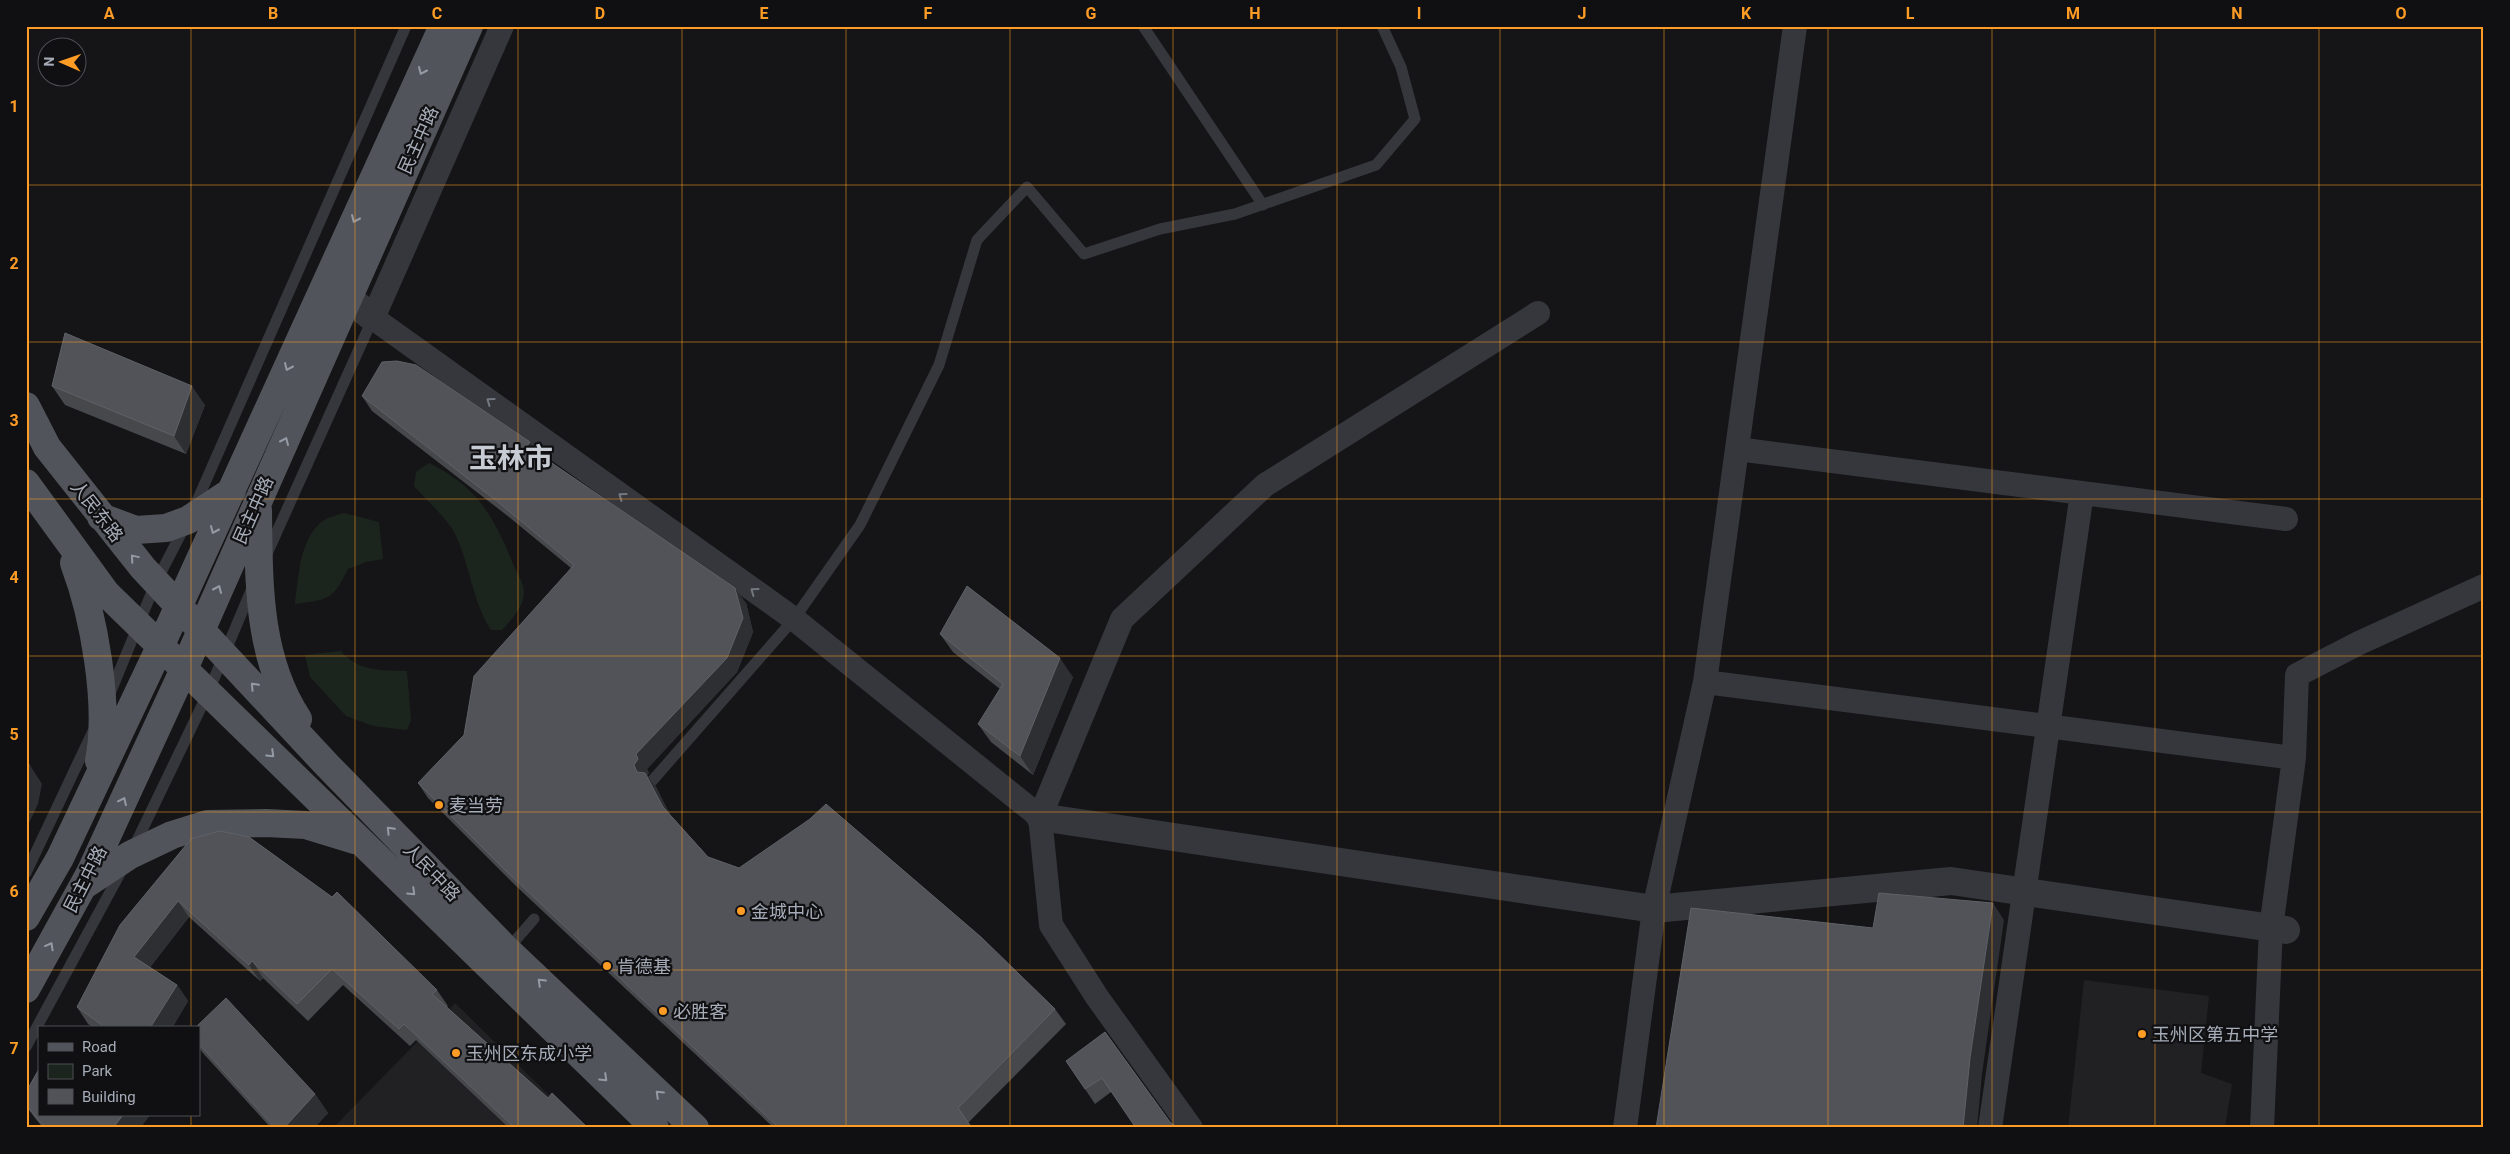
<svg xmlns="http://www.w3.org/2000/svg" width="2510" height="1154" font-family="Roboto,'Noto Sans SC',sans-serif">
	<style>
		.built { fill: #212124 }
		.green { fill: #1c251d }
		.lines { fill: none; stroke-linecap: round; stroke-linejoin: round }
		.service { stroke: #35373c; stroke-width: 11 }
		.minor { stroke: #35373c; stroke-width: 24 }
		.tertiary { stroke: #35373c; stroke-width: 28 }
		.primary { stroke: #51555b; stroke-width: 28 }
		.wall { fill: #46484c }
		.shaded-wall { fill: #2e2f32 }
		.building { fill: #515358; stroke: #5e6167 }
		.oneway { stroke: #959ba5 }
		.oneway2 { stroke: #737880 }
		.grid { fill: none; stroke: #ff9c25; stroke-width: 1; stroke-opacity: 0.55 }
		.poi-dot { fill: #ff9c25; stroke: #101012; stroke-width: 2 }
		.labels { text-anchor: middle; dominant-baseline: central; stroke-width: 4.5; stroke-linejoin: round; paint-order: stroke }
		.street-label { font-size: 18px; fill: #a6adb8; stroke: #101012 }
		.poi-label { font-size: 18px; fill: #a6adb8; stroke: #101012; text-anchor: start }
		.town-label { font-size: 28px; font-weight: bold; fill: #c7ccd4; stroke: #101012 }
		.neatline { fill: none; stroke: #ff9c25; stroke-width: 2 }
		.grid-label { font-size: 16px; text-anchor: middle; font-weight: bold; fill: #ff9c25 }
	</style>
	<rect width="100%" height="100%" fill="#151517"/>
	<!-- built -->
	<path class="built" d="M 2084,980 L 2209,996 L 2201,1073 L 2232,1084 L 2225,1128 L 2068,1128 Z
		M 455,1003 L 558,1104 L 536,1128 L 333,1128 Z"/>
	<!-- green -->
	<path class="green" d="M 429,463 C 478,487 494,517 514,566 C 517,573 524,584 524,591 C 524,607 512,619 502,630 L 491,630 C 473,603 470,566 456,536 C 449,520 426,500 414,486 L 416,472 Z
		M 344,513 L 379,522 L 383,559 L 366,562 L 348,569 C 332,601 329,599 295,604 C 298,579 300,533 326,519 C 331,516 338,515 344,513 Z
		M 341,651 C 358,672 381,670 407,671 L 411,720 L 407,730 L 373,726 L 346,716 L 310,677 L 305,655 Z"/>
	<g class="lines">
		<!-- service -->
		<path class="service" d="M 1143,26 L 1263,205
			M 193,510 L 406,26
			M 266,556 L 373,318
			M 109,696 L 156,582 L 186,524
			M 652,781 L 794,619 L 860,525 L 939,365 L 977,240 L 1027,187 L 1084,254 L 1160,229 L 1235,214 L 1376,165 L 1415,119 L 1401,67 L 1382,26
			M 133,849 L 208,693 L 253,586
			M 26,873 L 94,729
			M 507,950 L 534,919
			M 26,1047 L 123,868"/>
		<!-- minor -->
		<path class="minor" d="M 502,26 L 373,318 L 794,619 L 1040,817
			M 1737,449 L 2286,519
			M 1705,682 L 2294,758
			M 1191,1128 L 1097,997 L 1051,925 L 1040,817 L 1122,619 L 1265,485 L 1538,313
			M 1625,1128 L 1654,909 L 1705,682 L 1795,26
			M 1990,1128 L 2082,493
			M 2262,1128 L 2271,928 L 2294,758 L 2297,675 L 2359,643 L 2484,586"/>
		<!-- tertiary -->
		<path class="tertiary" d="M 348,298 L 373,318
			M 1040,817 L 1654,909 L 1951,881 L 2286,930"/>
		<!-- primary -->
		<path class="primary" d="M 26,406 L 47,447 L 143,568 L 327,765 L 507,950 L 695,1128
			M 26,483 L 106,593 L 655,1128
			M 258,510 C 259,582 257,656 298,719
			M 101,517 L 136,530 L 166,528 L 188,520 L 232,491
			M 74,563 C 94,616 110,704 99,761
			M 83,886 L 130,855 L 172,835 L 207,824 L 266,823 L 306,825 L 355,840
			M 26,917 L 60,858 L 160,647 L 443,26
			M 26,989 L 90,873 L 184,669 L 469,26"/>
	</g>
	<!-- wall -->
	<path class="wall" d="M 52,386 L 205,405 L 186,454 L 65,405 Z
		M 362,396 L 538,454 L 746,603 L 753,632 L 737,672 L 647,769 L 649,773 L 647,775 L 656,787 L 670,815 L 708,857 L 1055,1009 L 1066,1024 L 968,1123 L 972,1128 L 774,1128 L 516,886 L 428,798 L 418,783 L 464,735 L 571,568 L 509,517 L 372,411 Z
		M 940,634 L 1073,677 L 1033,775 L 991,742 L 978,724 L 1000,689 L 953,652 Z
		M 191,839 L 437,990 L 448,1006 L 447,1007 L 548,1098 L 588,1128 L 509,1128 L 416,1040 L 410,1046 L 343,985 L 308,1021 L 263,978 L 260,981 L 189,917 L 150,967 L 177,985 L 188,1001 L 172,1028 L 94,1028 L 88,1024 L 77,1007 Z
		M 199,1028 L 315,1094 L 328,1113 L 314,1128 L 271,1128 L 202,1052 L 199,1047 Z
		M 1105,1032 L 1170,1122 L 1111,1092 L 1095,1104 L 1085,1089 Z
		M 26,1092 L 39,1115 L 150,1115 L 140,1128 L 43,1128 L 35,1118 L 26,1106 Z"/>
	<!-- shaded-wall -->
	<path class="shaded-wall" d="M 192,386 L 205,405 L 186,454 L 174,436 Z
		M 530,442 L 540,457 L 527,446 Z
		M 735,588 L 746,603 L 753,632 L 737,672 L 647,769 L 649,773 L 647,775 L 656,787 L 674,822 L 637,772 L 634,765 L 636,754 Z
		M 1060,658 L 1073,677 L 1033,775 L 1020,756 Z
		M 26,759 L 42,784 L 38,804 L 26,829 Z
		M 178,901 L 189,917 L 146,973 L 134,957 Z
		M 1993,903 L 2004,920 L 1982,1074 L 1977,1128 L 1963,1128 L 1970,1058 Z
		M 252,961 L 263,978 L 260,981 L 249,965 Z
		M 177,985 L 188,1001 L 172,1028 L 150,1028 Z
		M 315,1094 L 328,1113 L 314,1128 L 284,1128 Z
		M 123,1115 L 150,1115 L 140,1128 L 113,1128 Z"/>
	<!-- building -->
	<path class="building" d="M 65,333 L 192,386 L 174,436 L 52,386 Z
		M 397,361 L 416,365 L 530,442 L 527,446 L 735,588 L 743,618 L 727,658 L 636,754 L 638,759 L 634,765 L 637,772 L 645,773 L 663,807 L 708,857 L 739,868 L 810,819 L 826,804 L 981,937 L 1055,1009 L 958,1108 L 972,1128 L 779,1128 L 506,871 L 418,783 L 464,735 L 474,676 L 574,565 L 498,502 L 362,396 L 382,362 Z
		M 967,586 L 1060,658 L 1020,756 L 978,724 L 1003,684 L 940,634 Z
		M 26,760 L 29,765 L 26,781 Z
		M 220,831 L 249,837 L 332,897 L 337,892 L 437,990 L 432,994 L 548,1098 L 552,1093 L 588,1128 L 515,1128 L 404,1024 L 399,1029 L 332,969 L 297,1004 L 252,961 L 249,965 L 178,901 L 134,957 L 177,985 L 150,1028 L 106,1028 L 77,1007 L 120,925 L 191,839 Z
		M 1879,893 L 1993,903 L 1970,1058 L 1963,1128 L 1656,1128 L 1691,908 L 1873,928 Z
		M 226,998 L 315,1094 L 284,1128 L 275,1128 L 199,1044 L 199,1028 L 195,1028 Z
		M 1105,1032 L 1170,1122 L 1177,1127 L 1177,1128 L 1136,1128 L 1102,1078 L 1085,1089 L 1066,1061 Z
		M 39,1069 L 39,1115 L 123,1115 L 113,1128 L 45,1128 L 26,1105 L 26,1092 Z"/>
	<!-- one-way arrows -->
	<defs><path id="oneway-chevron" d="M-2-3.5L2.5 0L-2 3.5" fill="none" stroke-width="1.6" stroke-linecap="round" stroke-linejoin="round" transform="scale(1.25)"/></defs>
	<g class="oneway">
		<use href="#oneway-chevron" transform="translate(422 71) rotate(114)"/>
		<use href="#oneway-chevron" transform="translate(355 219) rotate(114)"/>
		<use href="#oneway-chevron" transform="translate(288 367) rotate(114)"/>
		<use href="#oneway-chevron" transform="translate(285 441) rotate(-66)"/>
		<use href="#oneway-chevron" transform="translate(214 530) rotate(114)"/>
		<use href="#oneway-chevron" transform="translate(134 558) rotate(-130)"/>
		<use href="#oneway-chevron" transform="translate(218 589) rotate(-66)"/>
		<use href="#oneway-chevron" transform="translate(254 686) rotate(-133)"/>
		<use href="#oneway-chevron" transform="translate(271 754) rotate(44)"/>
		<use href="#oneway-chevron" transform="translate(123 801) rotate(-65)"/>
		<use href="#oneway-chevron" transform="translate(390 830) rotate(-134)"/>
		<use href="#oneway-chevron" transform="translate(412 892) rotate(44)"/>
		<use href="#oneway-chevron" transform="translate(50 946) rotate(-61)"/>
		<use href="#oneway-chevron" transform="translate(541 982) rotate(-136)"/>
		<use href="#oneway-chevron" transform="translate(604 1078) rotate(44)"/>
		<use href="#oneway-chevron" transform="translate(659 1094) rotate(-136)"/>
	</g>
	<g class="oneway2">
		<use href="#oneway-chevron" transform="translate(490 401) rotate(-144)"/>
		<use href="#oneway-chevron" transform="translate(622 496) rotate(-144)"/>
		<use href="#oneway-chevron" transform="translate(754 591) rotate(-144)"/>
	</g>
	<!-- grid -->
	<path class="grid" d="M 191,26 L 191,1028M 355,26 L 355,1128M 518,26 L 518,1128M 682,26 L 682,1128M 846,26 L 846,1128M 1010,26 L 1010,1128M 1173,26 L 1173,1128M 1337,26 L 1337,1128M 1500,26 L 1500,1128M 1664,26 L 1664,1128M 1828,26 L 1828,1128M 1992,26 L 1992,1128M 2155,26 L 2155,1128M 2319,26 L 2319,1128M 26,185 L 2484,185M 26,342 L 2484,342M 26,499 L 2484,499M 26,656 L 2484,656M 26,812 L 2484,812M 26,970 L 2484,970M 191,1115 L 191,1128"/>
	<!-- markers -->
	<g class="poi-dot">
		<circle cx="439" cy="805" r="5"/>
		<circle cx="741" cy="911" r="5"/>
		<circle cx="607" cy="966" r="5"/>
		<circle cx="663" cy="1011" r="5"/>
		<circle cx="2142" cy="1034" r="5"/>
		<circle cx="456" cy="1053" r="5"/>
	</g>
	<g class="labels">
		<!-- street labels -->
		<g class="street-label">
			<text transform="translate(418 140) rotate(-66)">民主中路</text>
			<text transform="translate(253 510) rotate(-66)">民主中路</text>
			<text transform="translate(97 511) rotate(52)">人民东路</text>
			<text transform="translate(432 872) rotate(46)">人民中路</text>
			<text transform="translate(85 879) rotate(-63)">民主中路</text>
		</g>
		<!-- poi labels -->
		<g class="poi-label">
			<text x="449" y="805">麦当劳</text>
			<text x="751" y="911">金城中心</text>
			<text x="617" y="966">肯德基</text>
			<text x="673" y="1011">必胜客</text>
			<text x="2152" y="1034">玉州区第五中学</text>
			<text x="466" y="1053">玉州区东成小学</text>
		</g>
		<!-- town labels -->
		<g class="town-label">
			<text x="511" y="458">玉林市</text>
		</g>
	</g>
	<!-- border -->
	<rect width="2510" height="1154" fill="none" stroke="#101012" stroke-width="55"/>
	<!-- legend -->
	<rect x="38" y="1026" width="162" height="90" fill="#101012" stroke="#4c4f54"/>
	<rect x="48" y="1043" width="25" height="8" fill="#51555b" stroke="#4c4f54"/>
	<text x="82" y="1052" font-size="15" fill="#a6adb8">Road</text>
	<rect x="48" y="1064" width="25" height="15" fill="#1c251d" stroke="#4c4f54"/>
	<text x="82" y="1076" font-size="15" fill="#a6adb8">Park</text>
	<rect x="48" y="1089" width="25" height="15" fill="#515358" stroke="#4c4f54"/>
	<text x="82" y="1102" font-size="15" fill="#a6adb8">Building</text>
	<!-- north arrow -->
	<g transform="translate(62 62) rotate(272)"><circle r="24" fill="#101012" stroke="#4c4f54"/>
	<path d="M0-4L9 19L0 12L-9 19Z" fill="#ff9c25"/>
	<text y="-8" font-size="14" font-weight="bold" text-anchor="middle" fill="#a6adb8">N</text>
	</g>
	<rect x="28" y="28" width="2454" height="1098" class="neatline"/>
	<g class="grid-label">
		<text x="109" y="19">A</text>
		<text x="273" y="19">B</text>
		<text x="437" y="19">C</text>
		<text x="600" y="19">D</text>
		<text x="764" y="19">E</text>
		<text x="928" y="19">F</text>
		<text x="1091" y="19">G</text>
		<text x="1255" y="19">H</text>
		<text x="1419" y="19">I</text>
		<text x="1582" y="19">J</text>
		<text x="1746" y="19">K</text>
		<text x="1910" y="19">L</text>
		<text x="2073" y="19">M</text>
		<text x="2237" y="19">N</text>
		<text x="2401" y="19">O</text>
		<text x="14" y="112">1</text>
		<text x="14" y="269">2</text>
		<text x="14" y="426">3</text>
		<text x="14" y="583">4</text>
		<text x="14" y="740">5</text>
		<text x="14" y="897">6</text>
		<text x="14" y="1054">7</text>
	</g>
</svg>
